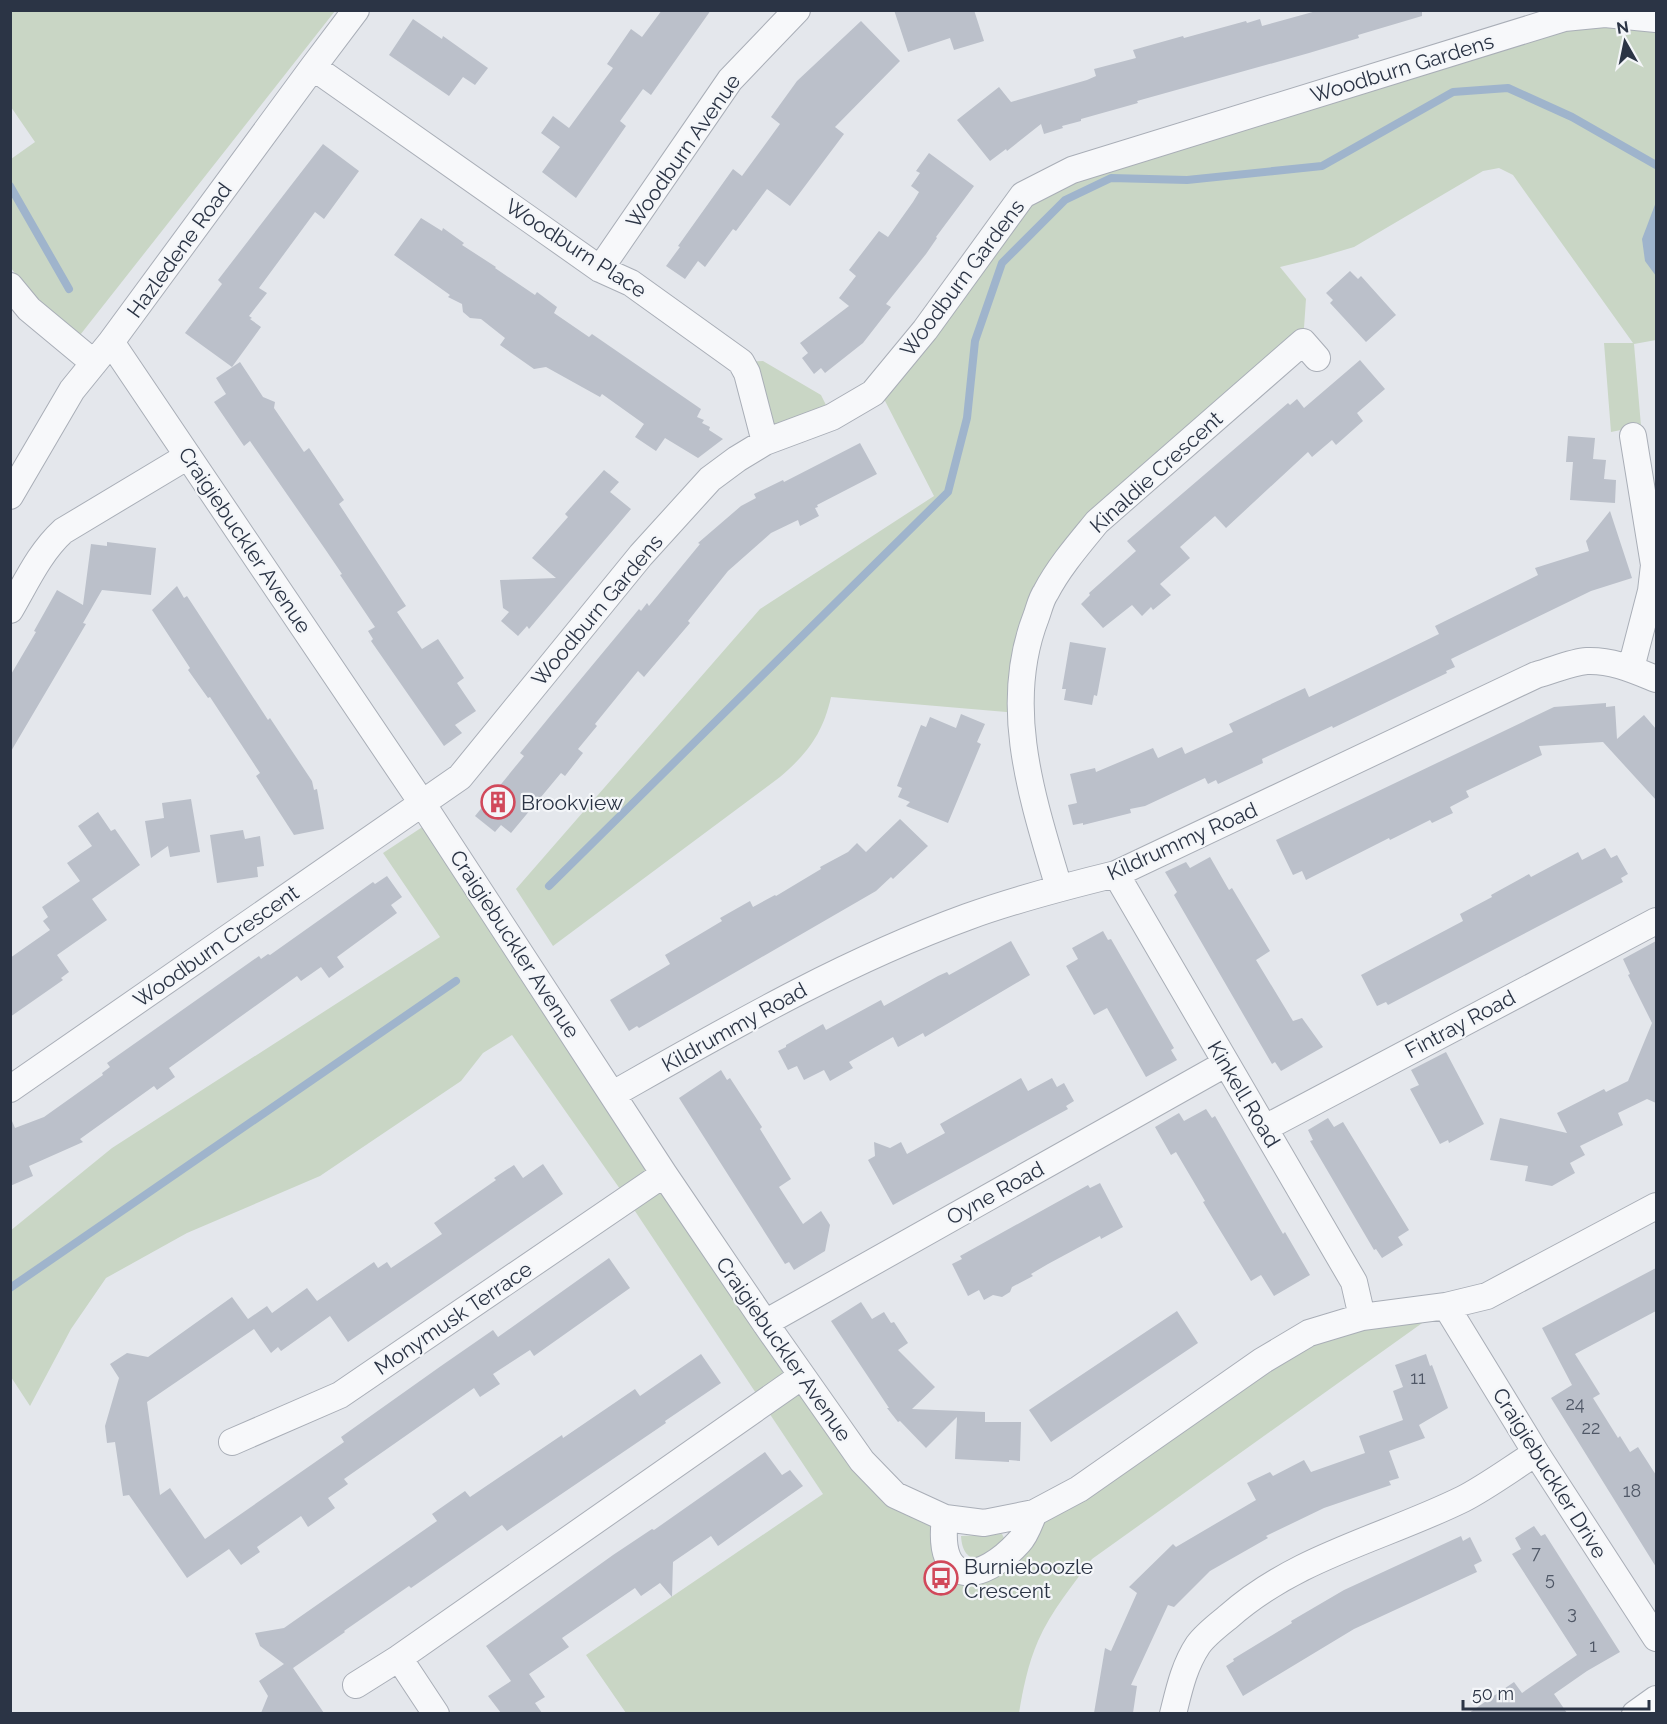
<svg xmlns="http://www.w3.org/2000/svg" width="1667" height="1724" font-family="Raleway,sans-serif">
	<style>
		.green { fill: #c9d6c5 }
		.water { fill: #9fb4cc }
		.lines { fill: none; stroke-linecap: round; stroke-linejoin: round }
		.stream { stroke: #9fb4cc; stroke-width: 8 }
		.building { fill: #bbc0ca }
		.minor-casing { stroke: #a9aeb7; stroke-width: 28 }
		.minor { stroke: #f7f8fa; stroke-width: 26 }
		.labels { text-anchor: middle; dominant-baseline: central; stroke-width: 4.5; stroke-linejoin: round; paint-order: stroke }
		.number-label { font-size: 18px; fill: #4f5766 }
		.street-label { font-size: 21px; fill: #2b3445; stroke: #f4f6f9 }
		.poi-label { font-size: 21px; fill: #2b3445; stroke: #f4f6f9; text-anchor: start }
	</style>
	<rect width="100%" height="100%" fill="#e4e7ec"/>
	<!-- green -->
	<path class="green" d="M 11,11 L 335,11 L 73,344 L 51,321 L 11,268 L 11,159 L 35,142 L 11,107 Z
		M 1612,23 L 1656,29 L 1656,340 L 1634,344 L 1641,426 L 1611,432 L 1604,343 L 1633,343 L 1513,175 L 1499,168 L 1483,171 L 1354,247 L 1317,258 L 1280,267 L 1306,299 L 1303,342 L 1097,522 L 1045,592 L 1019,713 L 831,697 C 823,733 808,753 780,777 L 553,946 L 516,889 L 760,609 L 934,496 L 883,397 L 1019,217 L 1045,193 L 1076,179 L 1568,28 Z
		M 763,361 L 821,395 L 832,417 L 765,442 L 741,362 Z
		M 433,820 L 862,1461 L 945,1518 L 942,1538 L 969,1574 L 1034,1513 L 1309,1333 L 1446,1306 L 1092,1559 C 1073,1585 1051,1611 1038,1641 C 1028,1664 1023,1689 1019,1713 L 626,1713 L 586,1655 L 823,1494 L 627,1199 L 512,1035 L 483,1053 L 461,1081 L 320,1176 L 187,1233 L 106,1278 L 71,1329 L 30,1406 L 11,1377 L 10,1231 L 112,1148 L 440,937 L 383,853 Z
		M 1002,1534 L 1005,1540 L 983,1561 C 967,1559 962,1551 961,1536 Z"/>
	<!-- water -->
	<path class="water" d="M 1656,202 L 1656,276 L 1645,261 L 1642,239 Z"/>
	<g class="lines">
		<!-- stream -->
		<path class="stream" d="M 10,186 L 69,289
			M 549,886 L 948,492 L 967,418 L 975,341 L 1002,263 L 1065,200 L 1111,178 L 1187,180 L 1322,166 L 1453,92 L 1508,88 L 1572,117 L 1656,165
			M 10,1288 L 456,981"/>
	</g>
	<!-- building -->
	<path class="building" d="M 662,10 L 711,10 L 651,95 L 643,89 L 620,121 L 626,126 L 576,198 L 542,172 L 560,147 L 541,133 L 553,116 L 569,128 L 613,68 L 607,64 L 631,29 L 642,37 Z
		M 894,10 L 974,10 L 984,41 L 954,50 L 950,38 L 908,52 Z
		M 1320,10 L 1422,10 L 1422,16 L 1358,35 L 1359,38 L 1309,53 L 1137,101 L 1138,103 L 1081,119 L 1081,121 L 1062,126 L 1063,128 L 1044,134 L 1041,124 L 1007,151 L 1006,149 L 990,161 L 957,120 L 999,87 L 1011,102 L 1087,80 L 1096,76 L 1094,69 L 1136,58 L 1133,50 L 1183,36 L 1184,38 L 1246,21 L 1247,23 L 1260,19 L 1262,26 Z
		M 413,19 L 442,39 L 443,36 L 488,68 L 475,85 L 463,77 L 449,96 L 389,55 Z
		M 861,21 L 900,61 L 835,127 L 844,134 L 790,206 L 767,189 L 736,231 L 733,229 L 705,267 L 698,261 L 685,279 L 666,266 L 680,247 L 678,246 L 733,169 L 742,176 L 780,124 L 771,117 L 797,81 Z
		M 323,144 L 359,171 L 324,219 L 315,212 L 259,288 L 267,293 L 249,316 L 252,318 L 250,319 L 261,327 L 232,367 L 185,333 L 222,284 L 218,280 Z
		M 929,153 L 974,186 L 936,237 L 937,238 L 926,254 L 886,304 L 891,307 L 863,343 L 825,373 L 821,368 L 814,374 L 802,358 L 808,353 L 800,343 L 849,306 L 839,298 L 856,276 L 849,270 L 879,231 L 888,237 L 913,202 L 919,192 L 911,186 L 920,173 L 916,171 Z
		M 421,218 L 442,231 L 443,228 L 464,243 L 462,245 L 496,267 L 495,268 L 535,295 L 537,292 L 557,307 L 554,313 L 589,337 L 592,334 L 701,409 L 697,417 L 704,420 L 702,423 L 710,427 L 709,430 L 723,439 L 698,458 L 665,438 L 656,451 L 635,437 L 644,424 L 602,394 L 600,397 L 546,367 L 534,369 L 500,345 L 505,338 L 481,319 L 470,318 L 463,312 L 462,304 L 448,297 L 450,295 L 394,255 Z
		M 1350,271 L 1358,279 L 1361,276 L 1396,315 L 1366,342 L 1330,303 L 1333,300 L 1326,293 Z
		M 1360,360 L 1385,389 L 1357,413 L 1363,421 L 1336,445 L 1332,440 L 1312,457 L 1308,452 L 1226,528 L 1215,516 L 1180,547 L 1190,558 L 1160,584 L 1171,595 L 1153,610 L 1151,607 L 1142,616 L 1132,605 L 1103,628 L 1081,604 L 1090,595 L 1089,593 L 1136,551 L 1127,541 L 1288,403 L 1290,405 L 1297,399 L 1304,408 Z
		M 240,362 L 263,397 L 275,402 L 274,408 L 304,452 L 309,448 L 344,500 L 339,504 L 406,606 L 397,612 L 422,649 L 438,639 L 464,678 L 457,683 L 476,711 L 455,725 L 462,733 L 444,746 L 371,641 L 373,639 L 368,631 L 375,627 L 340,575 L 342,574 L 325,549 L 250,441 L 244,446 L 214,402 L 226,394 L 216,378 Z
		M 1568,436 L 1595,438 L 1593,459 L 1606,460 L 1604,479 L 1616,480 L 1615,503 L 1570,500 L 1573,462 L 1566,462 Z
		M 860,443 L 877,474 L 817,505 L 818,507 L 815,508 L 819,516 L 800,526 L 798,520 L 771,533 L 728,571 L 688,621 L 690,623 L 644,677 L 638,671 L 595,724 L 597,726 L 578,749 L 583,753 L 565,776 L 561,773 L 511,833 L 501,825 L 495,832 L 475,816 L 524,756 L 520,753 L 551,715 L 639,609 L 641,611 L 647,603 L 649,606 L 700,544 L 698,543 L 741,506 L 756,498 L 754,494 L 783,480 L 784,482 Z
		M 604,470 L 619,482 L 610,492 L 631,509 L 529,629 L 527,626 L 518,636 L 501,621 L 509,612 L 503,608 L 500,580 L 556,578 L 532,558 L 568,517 L 565,514 Z
		M 1610,511 L 1632,578 L 1591,591 L 1451,659 L 1455,667 L 1446,671 L 1447,673 L 1333,728 L 1332,726 L 1262,759 L 1263,763 L 1218,784 L 1216,780 L 1208,784 L 1205,778 L 1145,806 L 1130,809 L 1131,813 L 1083,825 L 1083,823 L 1073,825 L 1068,805 L 1077,803 L 1070,774 L 1095,768 L 1096,772 L 1153,748 L 1158,758 L 1182,747 L 1185,754 L 1233,732 L 1229,724 L 1305,688 L 1309,697 L 1386,660 L 1439,634 L 1435,626 L 1538,575 L 1535,568 L 1589,551 L 1586,541 Z
		M 107,542 L 156,548 L 151,595 L 102,590 L 83,623 L 86,624 L 10,753 L 10,676 L 36,632 L 34,631 L 57,590 L 83,605 L 91,544 L 107,546 Z
		M 177,586 L 184,598 L 187,596 L 268,720 L 270,718 L 312,781 L 314,790 L 317,789 L 324,829 L 294,835 L 256,776 L 260,773 L 210,697 L 208,698 L 188,670 L 190,668 L 152,610 Z
		M 1070,642 L 1106,648 L 1097,696 L 1094,695 L 1092,705 L 1064,700 L 1066,689 L 1062,689 Z
		M 1606,703 L 1606,707 L 1615,706 L 1617,739 L 1644,715 L 1656,729 L 1656,800 L 1603,742 L 1539,746 L 1542,755 L 1466,791 L 1469,797 L 1450,807 L 1453,813 L 1432,823 L 1430,820 L 1390,840 L 1389,838 L 1306,880 L 1302,871 L 1293,875 L 1276,840 L 1554,707 Z
		M 961,714 L 985,724 L 977,742 L 981,744 L 948,823 L 906,806 L 910,802 L 898,797 L 902,788 L 897,786 L 921,725 L 926,727 L 930,717 L 956,728 Z
		M 191,799 L 200,852 L 170,857 L 168,846 L 151,858 L 145,821 L 164,818 L 162,803 Z
		M 98,812 L 111,831 L 115,829 L 140,865 L 92,899 L 107,920 L 57,955 L 69,972 L 61,978 L 63,980 L 10,1017 L 10,958 L 50,930 L 43,921 L 48,917 L 42,907 L 80,881 L 67,863 L 92,846 L 78,826 Z
		M 900,819 L 928,846 L 893,879 L 891,877 L 876,891 L 639,1028 L 637,1026 L 629,1031 L 610,1000 L 670,964 L 665,955 L 722,921 L 720,918 L 750,901 L 753,907 L 775,895 L 776,896 L 821,869 L 820,867 L 848,852 L 857,843 L 866,852 Z
		M 243,830 L 245,839 L 260,836 L 264,866 L 257,867 L 258,877 L 217,883 L 210,835 Z
		M 1605,848 L 1611,858 L 1617,855 L 1628,874 L 1621,878 L 1623,882 L 1388,1005 L 1386,1002 L 1377,1006 L 1361,975 L 1463,921 L 1460,914 L 1492,897 L 1491,895 L 1529,874 L 1531,877 L 1578,852 L 1582,860 Z
		M 1210,857 L 1229,890 L 1232,888 L 1270,951 L 1256,960 L 1293,1021 L 1302,1018 L 1323,1047 L 1281,1071 L 1275,1062 L 1272,1064 L 1174,895 L 1177,892 L 1165,872 L 1186,862 L 1190,868 Z
		M 387,876 L 402,897 L 391,905 L 397,913 L 337,957 L 344,967 L 329,978 L 321,967 L 301,981 L 297,976 L 169,1068 L 175,1077 L 157,1090 L 154,1086 L 80,1139 L 83,1142 L 29,1166 L 33,1176 L 10,1186 L 10,1121 L 12,1121 L 15,1128 L 44,1117 L 103,1075 L 102,1073 L 110,1067 L 107,1063 L 259,956 L 261,959 L 268,954 L 270,955 L 373,882 L 375,884 Z
		M 1103,931 L 1108,940 L 1111,939 L 1174,1048 L 1171,1050 L 1177,1060 L 1146,1077 L 1107,1008 L 1094,1015 L 1066,966 L 1078,959 L 1072,948 Z
		M 1011,941 L 1030,975 L 925,1037 L 923,1033 L 898,1047 L 893,1037 L 849,1062 L 853,1068 L 830,1081 L 824,1070 L 804,1080 L 797,1066 L 788,1070 L 778,1051 L 786,1047 L 786,1045 L 823,1024 L 826,1030 L 881,1000 L 884,1006 L 938,976 L 947,972 L 949,975 Z
		M 1656,941 L 1656,1103 L 1647,1099 L 1618,1113 L 1623,1125 L 1580,1146 L 1585,1155 L 1570,1163 L 1575,1173 L 1552,1186 L 1525,1181 L 1528,1166 L 1490,1160 L 1500,1118 L 1567,1133 L 1557,1113 L 1604,1089 L 1606,1092 L 1628,1081 L 1652,1023 L 1628,975 L 1630,974 L 1623,959 Z
		M 1446,1052 L 1484,1124 L 1449,1143 L 1448,1140 L 1440,1144 L 1410,1089 L 1419,1085 L 1411,1070 Z
		M 721,1070 L 727,1080 L 730,1078 L 762,1127 L 760,1129 L 791,1179 L 779,1187 L 803,1224 L 821,1211 L 830,1225 L 825,1251 L 794,1270 L 789,1262 L 785,1264 L 679,1098 Z
		M 1021,1078 L 1028,1091 L 1052,1078 L 1057,1087 L 1064,1083 L 1074,1101 L 1066,1106 L 1068,1109 L 893,1205 L 868,1160 L 875,1156 L 874,1142 L 890,1148 L 901,1142 L 907,1154 L 945,1133 L 940,1124 Z
		M 1206,1109 L 1212,1118 L 1215,1116 L 1283,1234 L 1285,1232 L 1310,1275 L 1274,1296 L 1261,1275 L 1251,1281 L 1215,1222 L 1203,1202 L 1205,1201 L 1176,1152 L 1171,1155 L 1155,1127 L 1179,1113 L 1184,1121 Z
		M 1328,1118 L 1334,1127 L 1343,1122 L 1409,1230 L 1398,1237 L 1403,1245 L 1382,1258 L 1376,1249 L 1374,1250 L 1310,1141 L 1313,1140 L 1308,1130 Z
		M 543,1164 L 563,1194 L 348,1342 L 330,1316 L 281,1351 L 278,1347 L 271,1353 L 254,1329 L 147,1402 L 160,1495 L 170,1488 L 205,1539 L 344,1442 L 341,1437 L 441,1366 L 493,1330 L 498,1337 L 609,1258 L 630,1288 L 534,1356 L 530,1350 L 493,1374 L 500,1384 L 480,1397 L 474,1388 L 344,1479 L 348,1484 L 328,1498 L 335,1508 L 308,1527 L 301,1516 L 257,1547 L 260,1552 L 241,1565 L 229,1549 L 187,1578 L 129,1495 L 123,1496 L 115,1442 L 107,1443 L 105,1426 L 119,1378 L 110,1364 L 127,1353 L 148,1357 L 232,1297 L 248,1319 L 267,1306 L 272,1313 L 307,1288 L 317,1301 L 374,1262 L 378,1268 L 387,1262 L 391,1268 L 442,1234 L 434,1223 L 496,1180 L 494,1178 L 514,1165 L 523,1178 Z
		M 1100,1183 L 1123,1227 L 1101,1239 L 1100,1236 L 1048,1264 L 1031,1274 L 1033,1276 L 1012,1287 L 1010,1292 L 1002,1297 L 993,1295 L 984,1300 L 979,1290 L 968,1296 L 952,1264 L 962,1259 L 960,1256 L 1088,1185 L 1090,1188 Z
		M 1656,1268 L 1656,1311 L 1575,1354 L 1600,1394 L 1593,1398 L 1618,1438 L 1620,1436 L 1630,1452 L 1638,1447 L 1656,1475 L 1656,1567 L 1551,1398 L 1572,1385 L 1542,1328 Z
		M 861,1302 L 872,1319 L 884,1312 L 891,1323 L 894,1322 L 908,1343 L 898,1350 L 935,1387 L 912,1409 L 985,1412 L 985,1422 L 1021,1422 L 1020,1461 L 1009,1460 L 1009,1462 L 955,1459 L 957,1417 L 926,1448 L 900,1421 L 898,1422 L 887,1408 L 889,1408 L 831,1321 Z
		M 1177,1311 L 1198,1343 L 1051,1442 L 1029,1410 Z
		M 701,1354 L 721,1383 L 665,1421 L 666,1423 L 507,1531 L 502,1525 L 411,1588 L 409,1586 L 344,1631 L 345,1632 L 293,1668 L 324,1713 L 261,1713 L 268,1696 L 259,1681 L 284,1664 L 260,1646 L 255,1633 L 284,1628 L 437,1521 L 432,1514 L 465,1491 L 470,1497 L 562,1435 L 563,1438 L 635,1389 L 640,1396 Z
		M 1426,1354 L 1430,1366 L 1432,1365 L 1448,1408 L 1419,1425 L 1425,1438 L 1389,1451 L 1399,1478 L 1389,1481 L 1391,1485 L 1324,1508 L 1266,1536 L 1268,1538 L 1210,1571 L 1174,1607 L 1168,1605 L 1131,1685 L 1137,1686 L 1133,1713 L 1094,1713 L 1105,1648 L 1111,1651 L 1137,1593 L 1129,1587 L 1173,1544 L 1176,1547 L 1256,1500 L 1247,1483 L 1270,1472 L 1273,1476 L 1304,1460 L 1311,1472 L 1365,1453 L 1359,1436 L 1403,1420 L 1393,1391 L 1403,1387 L 1395,1365 Z
		M 765,1452 L 782,1475 L 790,1470 L 803,1486 L 718,1546 L 711,1536 L 673,1562 L 672,1597 L 660,1583 L 641,1596 L 635,1588 L 562,1638 L 569,1647 L 529,1674 L 545,1697 L 535,1703 L 542,1713 L 501,1713 L 488,1696 L 511,1681 L 486,1646 L 613,1555 L 652,1529 L 654,1530 Z
		M 1534,1526 L 1541,1536 L 1545,1534 L 1620,1652 L 1587,1671 L 1554,1694 L 1567,1713 L 1469,1713 L 1514,1682 L 1522,1693 L 1577,1655 L 1512,1554 L 1521,1549 L 1515,1538 Z
		M 1461,1536 L 1463,1541 L 1470,1537 L 1482,1561 L 1474,1565 L 1477,1572 L 1354,1629 L 1243,1696 L 1226,1666 L 1234,1661 L 1233,1659 L 1292,1623 L 1291,1621 L 1344,1590 Z"/>
	<g class="lines">
		<defs>
			<path id="minor" d="M 313,67 L 600,269 L 631,283 L 741,362 L 747,373 L 765,442
				M 600,269 L 730,80 L 797,10
				M 10,286 L 29,309 L 94,363
				M 111,342 L 422,803 L 664,1174 L 765,1323 L 862,1461 L 895,1495 L 945,1518 L 984,1523 L 1034,1513 L 1079,1489 L 1262,1361 L 1309,1333 L 1362,1317 L 1446,1306 L 1487,1296 L 1656,1206
				M 10,496 L 72,390 L 111,342 L 313,67 L 356,10
				M 10,610 C 26,583 39,553 63,531 L 188,456
				M 1631,668 L 1651,591 L 1654,565 L 1633,436
				M 1116,874 L 1354,1282 L 1362,1317
				M 1059,888 C 1033,800 1001,707 1036,617 C 1039,609 1041,599 1046,592 C 1059,567 1079,544 1097,522 L 1303,342 L 1317,358
				M 10,1089 L 460,777 L 641,555 L 710,479 L 737,459 L 765,442 L 832,417 L 873,393 L 925,330 L 1023,195 L 1072,170 L 1564,18 L 1605,14 L 1656,19
				M 613,1094 C 728,1029 843,962 967,917 C 1016,899 1067,886 1116,874 L 1536,675 C 1552,671 1571,662 1587,661 C 1612,660 1634,670 1656,679
				M 1265,1128 L 1656,921
				M 1446,1306 L 1536,1453 L 1656,1638
				M 765,1323 L 1225,1064
				M 232,1442 L 340,1395 L 664,1174
				M 945,1518 C 936,1588 981,1584 1019,1542 C 1026,1535 1030,1522 1034,1513
				M 356,1685 L 399,1658
				M 436,1714 L 399,1658 L 802,1376
				M 1173,1714 C 1179,1690 1184,1666 1198,1645 C 1205,1635 1218,1625 1228,1617 C 1295,1557 1384,1538 1463,1499 C 1488,1486 1512,1468 1536,1453
				M 1635,1714 L 1656,1699"/>
		</defs>
		<!-- minor casing -->
		<use href="#minor" class="minor-casing"/>
		<!-- minor -->
		<use href="#minor" class="minor"/>
	</g>
	<!-- icons -->
	<defs>
		<symbol id="building-ring" viewBox="-11 -11 22 22"><circle r="9.5" fill="#f4f6f9" stroke="#d1495b" stroke-width="1.5"/><path d="M-4-6H4V6H1V3H-1V6H-4ZM-2.5-4.3h1.7v1.8h-1.7ZM.8-4.3h1.7v1.8H.8ZM-2.5-1h1.7V.8h-1.7ZM.8-1h1.7V.8H.8Z" fill="#d1495b"/></symbol>
		<symbol id="bus-ring" viewBox="-11 -11 22 22"><circle r="9.5" fill="#f4f6f9" stroke="#d1495b" stroke-width="1.5"/><path d="M-5-6H5V4H4V6H2V4H-2V6H-4V4H-5ZM-3.5-4V0h7V-4ZM-3.5 1.2v1.5H-2V1.2ZM2 1.2v1.5H3.5V1.2Z" fill="#d1495b"/></symbol>
	</defs>
	<g fill-rule="evenodd">
		<use href="#building-ring" x="479" y="783" width="38" height="38"/>
		<use href="#bus-ring" x="922" y="1559" width="38" height="38"/>
	</g>
	<g class="labels">
		<!-- number labels -->
		<g class="number-label">
			<text x="1418" y="1377">11</text>
			<text x="1575" y="1403">24</text>
			<text x="1591" y="1427">22</text>
			<text x="1632" y="1490">18</text>
			<text x="1536" y="1552">7</text>
			<text x="1550" y="1578">5</text>
			<text x="1572" y="1612">3</text>
			<text x="1593" y="1645">1</text>
		</g>
		<!-- street labels -->
		<g class="street-label">
			<text transform="translate(1402 68) rotate(-17)">Woodburn Gardens</text>
			<text transform="translate(683 151) rotate(-55)">Woodburn Avenue</text>
			<text transform="translate(576 248) rotate(33)">Woodburn Place</text>
			<text transform="translate(179 250) rotate(-54)">Hazledene Road</text>
			<text transform="translate(962 278) rotate(-53)">Woodburn Gardens</text>
			<text transform="translate(1156 472) rotate(-42)">Kinaldie Crescent</text>
			<text transform="translate(245 540) rotate(56)">Craigiebuckler Avenue</text>
			<text transform="translate(597 610) rotate(-50)">Woodburn Gardens</text>
			<text transform="translate(1182 841) rotate(-24)">Kildrummy Road</text>
			<text transform="translate(515 944) rotate(57)">Craigiebuckler Avenue</text>
			<text transform="translate(216 946) rotate(-35)">Woodburn Crescent</text>
			<text transform="translate(1460 1024) rotate(-28)">Fintray Road</text>
			<text transform="translate(734 1027) rotate(-29)">Kildrummy Road</text>
			<text transform="translate(1244 1094) rotate(59)">Kinkell Road</text>
			<text transform="translate(995 1193) rotate(-29)">Oyne Road</text>
			<text transform="translate(453 1318) rotate(-34)">Monymusk Terrace</text>
			<text transform="translate(784 1349) rotate(55)">Craigiebuckler Avenue</text>
			<text transform="translate(1550 1473) rotate(58)">Craigiebuckler Drive</text>
		</g>
		<!-- poi labels -->
		<g class="poi-label">
			<text x="521" y="802">Brookview</text>
			<text x="964" y="1566">Burnieboozle<tspan x="964" dy="24">Crescent</tspan></text>
		</g>
	</g>
	<!-- border -->
	<rect width="1667" height="1724" fill="none" stroke="#2b3445" stroke-width="24"/>
	<!-- north arrow -->
	<g transform="translate(1625 42) rotate(351)" stroke="#f4f6f9" stroke-width="4.5" paint-order="stroke">
	<path d="M0-4.5L10 22L0 15L-10 22Z" fill="#2b3445"/>
	<text y="-9" font-size="16" font-weight="bold" text-anchor="middle" fill="#2b3445">N</text>
	</g>
	<!-- scale -->
	<path d="M1463 1700v9h186v-9" fill="none" stroke="#2b3445" stroke-width="3"/>
	<text x="1472" y="1700" font-size="18" fill="#2b3445" stroke="#f4f6f9" stroke-width="4.5" paint-order="stroke">50 m</text>
</svg>
